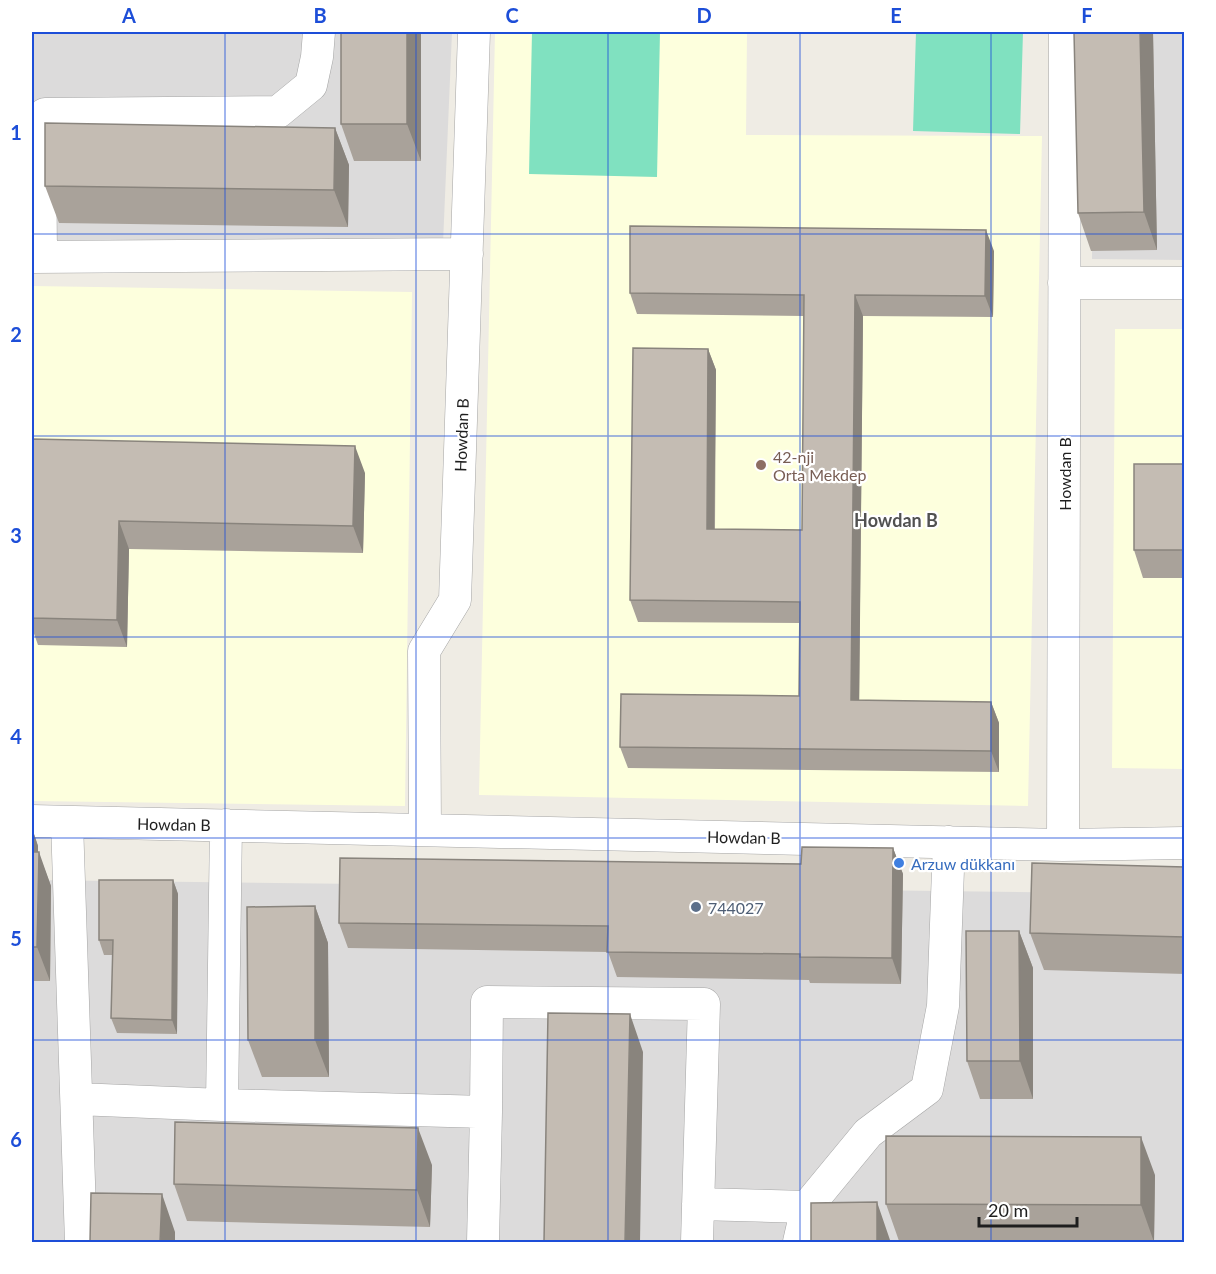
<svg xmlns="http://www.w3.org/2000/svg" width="1216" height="1274" font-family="Lato,sans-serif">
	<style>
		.residential { fill: #dcdbdb }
		.education { fill: #fdffdd }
		.pitch { fill: #80e1c0 }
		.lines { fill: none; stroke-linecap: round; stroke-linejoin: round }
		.minor-casing { stroke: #a5a5a5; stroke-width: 33 }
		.minor { stroke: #fff; stroke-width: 32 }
		.wall { fill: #a9a29a }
		.shaded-wall { fill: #89847d }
		.building { fill: #c4bcb3; stroke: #89847d; stroke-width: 1.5 }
		.grid { fill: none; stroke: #1d4ed8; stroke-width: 1.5; stroke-opacity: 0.55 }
		.education-dot { fill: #8d6e63; stroke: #fff; stroke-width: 2 }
		.shop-dot { fill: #3f7fe0; stroke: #fff; stroke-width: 2 }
		.service-dot { fill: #5c6f8a; stroke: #fff; stroke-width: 2 }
		.labels { text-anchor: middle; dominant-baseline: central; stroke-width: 4.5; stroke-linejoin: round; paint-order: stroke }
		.street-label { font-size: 16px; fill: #1e1e1e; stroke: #fff }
		.education-label { font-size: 16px; fill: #785e54; stroke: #fff; text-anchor: start }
		.shop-label { font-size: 16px; fill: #366cbe; stroke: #fff; text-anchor: start }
		.service-label { font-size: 16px; fill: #4e5e75; stroke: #fff; text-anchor: start }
		.neighbourhood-label { font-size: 18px; font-weight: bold; fill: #515151; stroke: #fff }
		.neatline { fill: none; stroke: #1d4ed8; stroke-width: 2 }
		.grid-label { font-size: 20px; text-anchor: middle; font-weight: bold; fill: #1d4ed8 }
	</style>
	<rect width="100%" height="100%" fill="#efece4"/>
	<!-- residential -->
	<path class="residential" d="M 32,32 L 452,32 L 442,267 L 32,261 Z
		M 1094,32 L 1184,32 L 1184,260 L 1092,259 Z
		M 32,880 L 1184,894 L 1184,1242 L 32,1242 Z"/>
	<!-- education -->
	<path class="education" d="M 495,32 L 747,32 L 746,135 L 1042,136 L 1028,806 L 479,795 Z
		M 32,286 L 412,292 L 405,806 L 32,801 Z
		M 1115,329 L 1184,329 L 1184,769 L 1112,768 Z"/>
	<!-- pitch -->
	<path class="pitch" d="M 532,32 L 660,32 L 657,177 L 529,174 Z
		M 916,32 L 1023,32 L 1020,134 L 913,131 Z"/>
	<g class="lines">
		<defs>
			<path id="minor" d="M 32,257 L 467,254
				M 41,257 L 40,136 L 42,118 L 45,114 L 278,112 L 311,85 L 317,57 L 319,32
				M 1064,283 L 1184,283
				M 32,821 L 1063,845 L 1184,843
				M 67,822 L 81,1242
				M 425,830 L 424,651 L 455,600 L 474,32
				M 1063,845 L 1065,32
				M 77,1099 L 222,1105 L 486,1112 L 483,1242
				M 222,1105 L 226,825
				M 486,1112 L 487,1002 L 704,1004 L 697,1242
				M 698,1204 L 807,1207
				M 799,1242 L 807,1207 L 868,1133 L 927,1089 L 943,1006 L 949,842"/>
		</defs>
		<!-- minor casing -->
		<use href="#minor" class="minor-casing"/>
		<!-- minor -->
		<use href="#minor" class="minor"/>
	</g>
	<!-- wall -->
	<path class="wall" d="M 421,32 L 421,161 L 354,161 L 341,124 Z
		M 1153,32 L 1157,250 L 1091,251 L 1078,213 Z
		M 335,128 L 349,165 L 348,227 L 59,223 L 45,186 Z
		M 994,251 L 993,317 L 863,316 L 859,700 L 991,702 L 999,723 L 999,772 L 628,768 L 620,747 L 799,696 L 800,623 L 638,622 L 630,600 L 708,349 L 716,370 L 715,529 L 802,530 L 804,316 L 637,314 L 630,293 Z
		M 32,439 L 365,473 L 363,553 L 129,549 L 127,647 L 38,645 L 32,628 Z
		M 1185,464 L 1185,578 L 1143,578 L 1134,550 Z
		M 32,828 L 38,846 L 38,852 L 51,886 L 50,981 L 32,981 Z
		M 893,848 L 903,874 L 901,984 L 810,983 L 809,980 L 617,977 L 608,952 L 348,948 L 339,923 L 801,864 Z
		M 1185,867 L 1185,974 L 1044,970 L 1030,933 Z
		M 173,880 L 178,894 L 177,1034 L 117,1033 L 111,1018 L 113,955 L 104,955 L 99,940 Z
		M 315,906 L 328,943 L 329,1077 L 262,1077 L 248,1040 Z
		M 1019,931 L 1033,968 L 1033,1099 L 980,1099 L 967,1061 Z
		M 432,1165 L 430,1227 L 187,1221 L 174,1184 Z
		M 1155,1175 L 1154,1242 L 899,1241 L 886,1204 Z"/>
	<!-- shaded-wall -->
	<path class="shaded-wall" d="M 407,32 L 421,32 L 421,161 L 407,124 Z
		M 1140,32 L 1153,32 L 1157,250 L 1144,212 Z
		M 335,128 L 349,165 L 348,227 L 334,190 Z
		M 986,230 L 994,251 L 993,317 L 985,296 Z
		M 855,295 L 863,316 L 859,722 L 851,700 Z
		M 708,349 L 716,370 L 714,550 L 707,529 Z
		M 355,446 L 365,473 L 363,553 L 353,526 Z
		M 119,521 L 129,549 L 127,647 L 117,620 Z
		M 991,702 L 999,723 L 999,772 L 991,751 Z
		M 32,828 L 38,846 L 38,881 L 39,852 L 51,886 L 50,981 L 37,947 L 32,866 Z
		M 893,848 L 903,874 L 901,984 L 892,958 Z
		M 173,880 L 178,894 L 177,1034 L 172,1020 Z
		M 315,906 L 328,943 L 329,1077 L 315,1040 Z
		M 1019,931 L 1033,968 L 1033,1099 L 1020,1061 Z
		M 630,1014 L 643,1052 L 640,1242 L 625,1242 Z
		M 418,1128 L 432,1165 L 430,1227 L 417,1190 Z
		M 1141,1137 L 1155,1175 L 1154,1242 L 1141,1205 Z
		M 162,1194 L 175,1232 L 175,1242 L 160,1242 Z
		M 877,1202 L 890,1240 L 890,1242 L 877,1242 Z"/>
	<!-- building -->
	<path class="building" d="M 341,32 L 407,32 L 407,124 L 341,124 Z
		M 1074,32 L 1140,32 L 1144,212 L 1078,213 Z
		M 45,123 L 335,128 L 334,190 L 45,186 Z
		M 630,226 L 986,230 L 985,296 L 855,295 L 851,700 L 991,702 L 991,751 L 620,747 L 621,694 L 799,696 L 800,602 L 630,600 L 633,348 L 708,349 L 707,529 L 802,530 L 804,295 L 630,293 Z
		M 32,439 L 355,446 L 353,526 L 119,521 L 117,620 L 32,618 Z
		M 1134,464 L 1185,464 L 1185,550 L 1134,550 Z
		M 802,847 L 893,848 L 892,958 L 800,957 L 800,954 L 607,952 L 608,926 L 339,923 L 340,858 L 801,864 Z
		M 32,852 L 39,852 L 37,947 L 32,947 Z
		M 1032,863 L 1185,867 L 1185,937 L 1030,933 Z
		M 99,880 L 173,880 L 172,1020 L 111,1018 L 113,940 L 99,940 Z
		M 315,906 L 315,1040 L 248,1040 L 247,907 Z
		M 966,931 L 1019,931 L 1020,1061 L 967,1061 Z
		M 548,1013 L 630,1014 L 625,1242 L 544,1242 Z
		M 175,1122 L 418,1128 L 417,1190 L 174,1184 Z
		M 886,1136 L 1141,1137 L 1141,1205 L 886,1204 Z
		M 91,1193 L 162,1194 L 160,1242 L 90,1242 Z
		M 877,1202 L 877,1242 L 811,1242 L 811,1203 Z"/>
	<!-- grid -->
	<path class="grid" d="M 225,32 L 225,1242M 416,32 L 416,1242M 608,32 L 608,1242M 800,32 L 800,1242M 991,32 L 991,1242M 32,234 L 1184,234M 32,436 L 1184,436M 32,637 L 1184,637M 32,838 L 1184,838M 32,1040 L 1184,1040"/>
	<!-- markers -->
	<circle class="education-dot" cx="761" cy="465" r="6"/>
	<circle class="shop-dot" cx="899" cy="863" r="6"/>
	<circle class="service-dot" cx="696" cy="907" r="6"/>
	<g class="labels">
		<!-- street labels -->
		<g class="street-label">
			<text transform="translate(461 435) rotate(-88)">Howdan B</text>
			<text transform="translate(1064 474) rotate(-90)">Howdan B</text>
			<text transform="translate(174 824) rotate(1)">Howdan B</text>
			<text transform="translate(744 837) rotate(1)">Howdan B</text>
		</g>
		<!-- education labels -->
		<g class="education-label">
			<text x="773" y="456">42-nji<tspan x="773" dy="18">Orta Mekdep</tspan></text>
		</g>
		<!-- shop labels -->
		<g class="shop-label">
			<text x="911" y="863">Arzuw dükkanı</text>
		</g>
		<!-- service labels -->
		<g class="service-label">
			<text x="708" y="907">744027</text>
		</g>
		<!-- neighbourhood labels -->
		<g class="neighbourhood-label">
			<text x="896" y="520">Howdan B</text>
		</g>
	</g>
	<!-- border -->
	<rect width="1216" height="1274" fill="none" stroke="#ffffff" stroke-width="66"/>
	<!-- scale -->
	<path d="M979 1217v9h98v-9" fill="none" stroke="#1e1e1e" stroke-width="3"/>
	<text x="988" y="1217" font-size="18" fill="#1e1e1e" stroke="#ffffff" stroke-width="4.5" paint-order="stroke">20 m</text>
	<rect x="33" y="33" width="1150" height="1208" class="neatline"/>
	<g class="grid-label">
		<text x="129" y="23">A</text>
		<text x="320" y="23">B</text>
		<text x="512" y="23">C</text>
		<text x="704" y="23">D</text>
		<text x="896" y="23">E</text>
		<text x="1087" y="23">F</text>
		<text x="16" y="140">1</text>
		<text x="16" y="342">2</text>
		<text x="16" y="543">3</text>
		<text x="16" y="744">4</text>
		<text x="16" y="946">5</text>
		<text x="16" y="1147">6</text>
	</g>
</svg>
